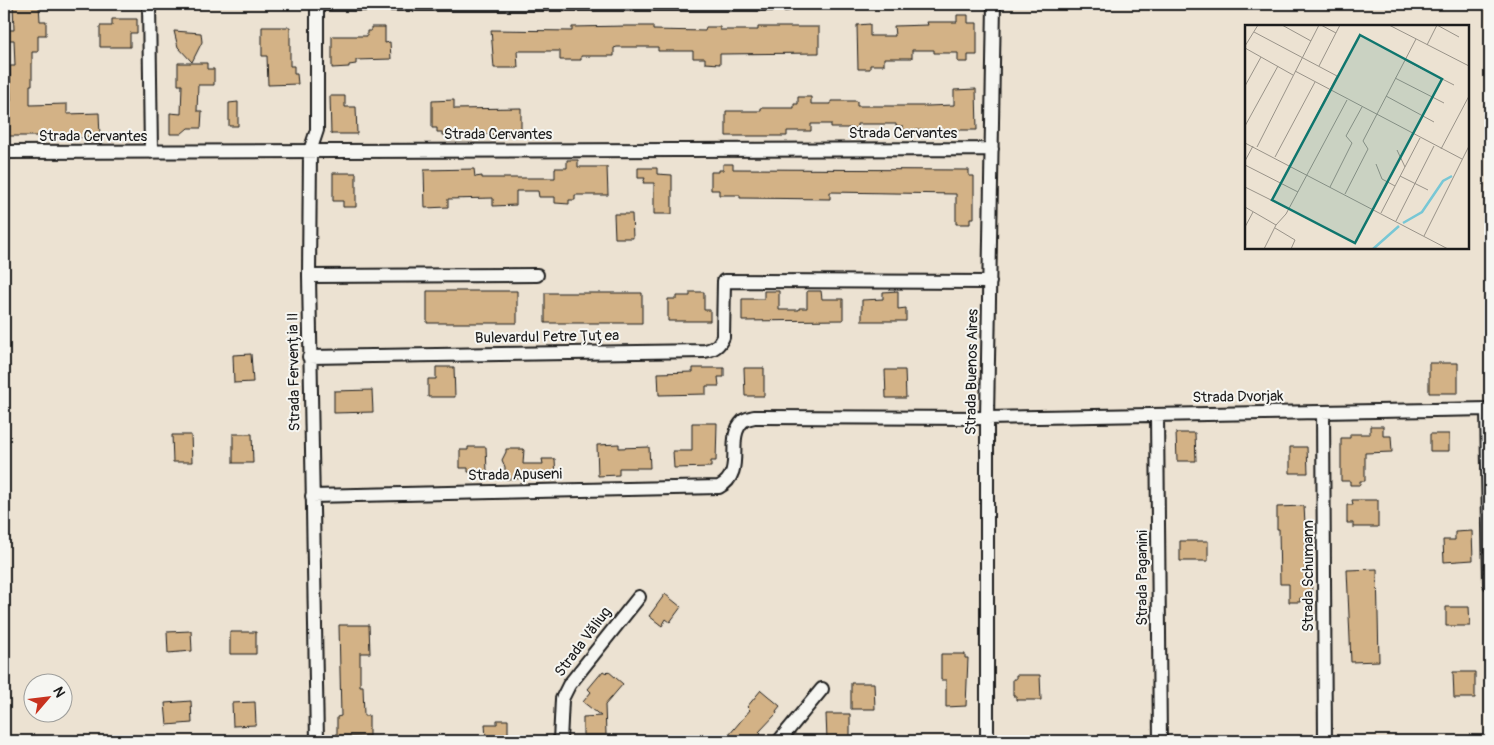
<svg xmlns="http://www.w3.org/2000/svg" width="1494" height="745" font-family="Pangolin,sans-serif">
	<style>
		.building { fill: #d3b286; stroke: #1c1c1c }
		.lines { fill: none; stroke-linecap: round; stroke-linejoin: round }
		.minor-casing { stroke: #1c1c1c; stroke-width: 16 }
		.minor { stroke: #f6f6f2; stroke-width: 12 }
		.labels { text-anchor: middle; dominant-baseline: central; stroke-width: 4; stroke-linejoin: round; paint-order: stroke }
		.street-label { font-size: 15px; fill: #1c1c1c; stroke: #f6f6f2 }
		.inset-river { fill: none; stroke: #78c7d5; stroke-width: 2.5 }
		.inset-road { fill: none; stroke: #999389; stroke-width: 1 }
		.view { fill: #0f766e; fill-opacity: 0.15; stroke: #0f766e; stroke-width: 2.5 }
		.inset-edge { fill: none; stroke: #1c1c1c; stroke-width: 2.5 }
	</style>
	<rect width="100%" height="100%" fill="#ece2d2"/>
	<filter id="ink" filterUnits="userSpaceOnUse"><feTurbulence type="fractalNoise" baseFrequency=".02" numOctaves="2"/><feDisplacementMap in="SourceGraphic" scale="10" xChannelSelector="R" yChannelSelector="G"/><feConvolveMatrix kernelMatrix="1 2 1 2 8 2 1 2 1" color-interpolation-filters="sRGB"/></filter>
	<g filter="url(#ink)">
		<!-- building -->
		<path class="building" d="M 13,4 L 39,4 L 40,21 L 46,21 L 46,35 L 38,35 L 38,52 L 32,52 L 32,85 L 30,85 L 30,105 L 67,104 L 67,114 L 99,113 L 100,137 L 40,139 L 40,136 L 8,136 L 8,101 L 11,101 L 10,66 L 15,66 L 14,40 L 8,40 L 7,30 L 14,30 Z
			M 957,15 L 968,15 L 968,23 L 977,23 L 977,55 L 968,55 L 968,62 L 958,62 L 958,53 L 934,53 L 934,50 L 912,50 L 912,58 L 884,58 L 884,65 L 870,65 L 870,69 L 858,69 L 857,25 L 870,24 L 870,36 L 895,36 L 894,26 L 928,25 L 927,22 L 957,22 Z
			M 112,19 L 137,19 L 137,33 L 130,33 L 130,47 L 100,47 L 100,26 L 112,26 Z
			M 626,26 L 653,26 L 653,30 L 705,31 L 706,27 L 720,27 L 720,30 L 758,30 L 758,27 L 819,27 L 819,53 L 720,54 L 720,64 L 705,63 L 705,58 L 693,58 L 693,51 L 658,51 L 658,47 L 617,47 L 614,48 L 614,56 L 581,56 L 581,60 L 560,60 L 560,51 L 517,51 L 518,68 L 494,68 L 491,30 L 572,31 L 572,27 Z
			M 262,27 L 290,27 L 290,66 L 294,66 L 294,74 L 297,74 L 298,84 L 268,85 L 267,56 L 262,56 Z
			M 371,27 L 385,27 L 385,43 L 390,42 L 391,59 L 356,60 L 356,64 L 349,65 L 349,67 L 332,68 L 332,36 L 367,36 L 367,31 L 371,31 Z
			M 174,31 L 201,33 L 202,42 L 192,62 L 178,47 Z
			M 178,63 L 207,63 L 207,69 L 214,69 L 214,85 L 198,85 L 197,111 L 202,111 L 201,128 L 188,128 L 181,134 L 170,134 L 170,113 L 181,114 L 182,85 L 178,85 Z
			M 976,89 L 977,130 L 903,130 L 903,126 L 896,126 L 896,124 L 857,124 L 857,128 L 831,128 L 831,124 L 811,124 L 811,131 L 787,131 L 787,136 L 726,136 L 726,111 L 761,111 L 761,108 L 794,108 L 794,104 L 798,104 L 798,97 L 811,97 L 811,104 L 831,104 L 831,101 L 857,101 L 857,106 L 928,106 L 954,105 L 954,90 Z
			M 330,96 L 345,96 L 345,107 L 356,107 L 357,134 L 331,134 Z
			M 454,100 L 454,109 L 521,108 L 521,134 L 442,135 L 442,132 L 437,132 L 437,128 L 432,128 L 432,101 Z
			M 238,102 L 238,126 L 229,126 L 229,103 Z
			M 567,160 L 578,160 L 578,167 L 607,167 L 608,195 L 575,195 L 575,200 L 569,200 L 569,204 L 555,203 L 555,197 L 539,197 L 538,191 L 516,191 L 516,205 L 493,206 L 493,198 L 448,199 L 448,207 L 425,208 L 424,170 L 474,169 L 475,177 L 482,176 L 482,178 L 555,178 L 555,168 L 567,168 Z
			M 723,164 L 733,164 L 733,169 L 969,170 L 969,176 L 974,176 L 974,218 L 970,218 L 970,224 L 956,224 L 956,194 L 830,192 L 830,199 L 740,198 L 740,195 L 719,195 L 719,190 L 711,190 L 711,172 L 719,172 L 719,170 L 723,170 Z
			M 638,168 L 657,168 L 657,174 L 672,175 L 672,214 L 654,214 L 654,183 L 643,183 L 645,178 L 638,178 Z
			M 333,173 L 356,173 L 356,207 L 343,207 L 343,201 L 333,201 Z
			M 614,214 L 632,214 L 633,238 L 615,238 Z
			M 427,291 L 517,291 L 517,323 L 427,323 Z
			M 764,291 L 779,291 L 779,310 L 799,310 L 799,308 L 807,308 L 807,291 L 821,291 L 822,299 L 843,299 L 843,320 L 742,321 L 742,299 L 764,299 Z
			M 898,291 L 898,309 L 906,308 L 906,321 L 862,321 L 862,300 L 883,299 L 883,292 Z
			M 690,292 L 704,292 L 704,310 L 710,310 L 710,321 L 668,321 L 668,299 L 677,299 L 677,296 L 690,296 Z
			M 545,293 L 642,293 L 642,323 L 545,323 Z
			M 251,354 L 253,382 L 234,383 L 233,355 Z
			M 1429,363 L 1458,363 L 1458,393 L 1429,393 Z
			M 436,367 L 454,367 L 455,397 L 428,397 L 428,379 L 436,379 Z
			M 693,368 L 724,368 L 724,377 L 718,377 L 719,386 L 706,386 L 706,394 L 659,395 L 658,373 L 693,372 Z
			M 744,368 L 764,368 L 764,396 L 745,396 Z
			M 885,370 L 905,370 L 906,398 L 886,398 Z
			M 372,390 L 373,412 L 334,413 L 334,391 Z
			M 692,423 L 717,423 L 716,461 L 711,461 L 711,467 L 674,468 L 673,451 L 692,451 Z
			M 1370,426 L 1383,426 L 1383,436 L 1391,436 L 1392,452 L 1365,453 L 1365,481 L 1360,481 L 1360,485 L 1350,485 L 1350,481 L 1341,481 L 1341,438 L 1350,438 L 1350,434 L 1370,434 Z
			M 1176,433 L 1195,433 L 1196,461 L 1177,461 Z
			M 233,434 L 252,434 L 253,463 L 233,463 Z
			M 1430,434 L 1449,434 L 1449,451 L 1430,451 Z
			M 172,435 L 191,435 L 192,462 L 173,462 Z
			M 619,444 L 619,448 L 649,447 L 650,468 L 619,468 L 619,475 L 598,476 L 597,445 Z
			M 468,447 L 486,447 L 487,472 L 468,472 L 468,468 L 460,468 L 460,450 L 468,450 Z
			M 1290,447 L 1307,447 L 1308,473 L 1290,473 Z
			M 506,449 L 524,449 L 523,464 L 543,464 L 542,459 L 555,459 L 556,478 L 505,479 L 505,467 L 502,460 L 506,452 Z
			M 1352,500 L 1378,500 L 1378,527 L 1353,527 L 1353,523 L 1347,523 L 1347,505 L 1353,505 Z
			M 1304,506 L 1307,559 L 1305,559 L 1305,578 L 1311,578 L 1312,593 L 1307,593 L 1307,598 L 1300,598 L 1300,602 L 1289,602 L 1289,584 L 1280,584 L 1279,529 L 1277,529 L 1277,507 Z
			M 1472,531 L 1473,560 L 1444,562 L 1443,540 L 1455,540 L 1455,532 Z
			M 1180,541 L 1208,541 L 1208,561 L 1180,561 Z
			M 1377,569 L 1379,661 L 1351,662 L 1347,570 Z
			M 665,594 L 681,607 L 670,622 L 666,619 L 662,626 L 649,616 Z
			M 1446,607 L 1469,607 L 1470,626 L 1446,626 Z
			M 339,625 L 369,625 L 370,653 L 360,653 L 360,686 L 363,686 L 364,716 L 369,716 L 369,736 L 337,737 L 337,717 L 341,716 Z
			M 191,631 L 192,651 L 168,653 L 167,632 Z
			M 230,632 L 256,632 L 256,654 L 230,654 Z
			M 941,654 L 965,654 L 965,658 L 968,658 L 966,706 L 946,707 L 946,680 L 941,680 Z
			M 603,671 L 606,673 L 608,671 L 623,684 L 605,705 L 606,735 L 583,735 L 583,717 L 601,716 L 583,702 L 591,692 L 588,689 Z
			M 1453,672 L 1475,672 L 1475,698 L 1454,698 Z
			M 1016,675 L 1040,675 L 1041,700 L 1016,700 L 1016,696 L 1013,696 L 1013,679 L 1016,679 Z
			M 851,683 L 874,683 L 875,709 L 851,709 Z
			M 761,690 L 780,706 L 776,711 L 777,713 L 759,732 L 761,734 L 755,741 L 724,741 L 750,710 L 747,707 Z
			M 191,701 L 192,723 L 167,725 L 165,703 Z
			M 255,702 L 256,725 L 233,726 L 232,703 Z
			M 826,714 L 850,714 L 850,740 L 827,740 Z
			M 497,720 L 508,720 L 508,739 L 486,739 L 485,724 L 497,724 Z"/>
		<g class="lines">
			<defs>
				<path id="minor" d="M 149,4 L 151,152
					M 317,4 L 786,4
					M 4,152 L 992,149
					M 309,276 L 537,275
					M 309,357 L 705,351 C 714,349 719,346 723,337 L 724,281 L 990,282
					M 1487,409 L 1490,584
					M 1323,412 L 1325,741
					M 1157,415 L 1160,741
					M 312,496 L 719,487 C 747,472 724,439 743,421 C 745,419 751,418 754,417 L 987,418 L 1490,409
					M 317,741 L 309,276 L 310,151 L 317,130 L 317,4
					M 560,741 L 562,699 L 569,685 L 639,597
					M 779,741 L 822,689
					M 987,741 L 987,418 L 994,4"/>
			</defs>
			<!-- minor casing -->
			<use href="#minor" class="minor-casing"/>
			<!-- minor -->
			<use href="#minor" class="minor"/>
		</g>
	</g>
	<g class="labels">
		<!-- street labels -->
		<g class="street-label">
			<text x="903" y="133">Strada Cervantes</text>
			<text x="498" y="134">Strada Cervantes</text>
			<text x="93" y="136">Strada Cervantes</text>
			<text transform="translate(547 337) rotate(-1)">Bulevardul Petre Țuțea</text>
			<text transform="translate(294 372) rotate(-91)">Strada Fervenția II</text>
			<text transform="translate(972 372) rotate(-89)">Strada Buenos Aires</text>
			<text transform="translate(1238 397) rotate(-1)">Strada Dvorjak</text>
			<text transform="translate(515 475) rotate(-1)">Strada Apuseni</text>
			<text transform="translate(1308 576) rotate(-90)">Strada Schumann</text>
			<text transform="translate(1142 578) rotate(-90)">Strada Paganini</text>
			<text transform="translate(583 642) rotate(-53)">Strada Văliug</text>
		</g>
	</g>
	<!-- overview -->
	<g transform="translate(1245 25)">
		<rect width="224" height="224" fill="#ece2d2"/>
		<path class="inset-river" d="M 158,198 L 177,187 L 198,156 L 207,151M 128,224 L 154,201"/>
		<path class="inset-road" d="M 37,0 L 66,16M 76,0 L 91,8M 144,0 L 224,41M 192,0 L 214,12M 9,7 L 92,51 L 46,140M 182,20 L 192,0M 0,21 L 13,0M 0,23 L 48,50M 160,35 L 209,60M 74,41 L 95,0M 50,46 L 217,134M 150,53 L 199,78M 0,61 L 16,32M 141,71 L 189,97M 0,101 L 33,41M 0,118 L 203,224M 12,122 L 74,0M 196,124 L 224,71M 152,125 L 160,142M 30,132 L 70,57M 0,136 L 8,121M 131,139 L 137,154 L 150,161M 0,140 L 53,167M 155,151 L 183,165M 0,162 L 44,184M 85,162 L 107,118 L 101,111 L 117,82M 100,169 L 123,124 L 118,116 L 171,14M 0,182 L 31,200M 136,188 L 175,113M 151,196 L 189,121M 0,202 L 8,187M 30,203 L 50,215 L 46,224M 179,211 L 224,121M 19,224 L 31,200 L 41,189 L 102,75"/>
		<path class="view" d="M 115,10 L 197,54 L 110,218 L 27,175 Z"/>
		<rect width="224" height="224" class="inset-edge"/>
	</g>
	<!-- margin -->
	<rect width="1494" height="745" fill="none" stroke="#f6f6f2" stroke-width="20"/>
	<rect x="10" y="10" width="1474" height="725" fill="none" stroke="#1c1c1c" stroke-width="2" filter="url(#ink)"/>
	<!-- north arrow -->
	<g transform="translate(48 698) rotate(62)"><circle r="24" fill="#f6f6f2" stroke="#9f9f9c"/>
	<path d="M0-4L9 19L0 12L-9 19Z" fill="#c8321e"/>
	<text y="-8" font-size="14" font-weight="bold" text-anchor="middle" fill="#1c1c1c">N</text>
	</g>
</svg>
